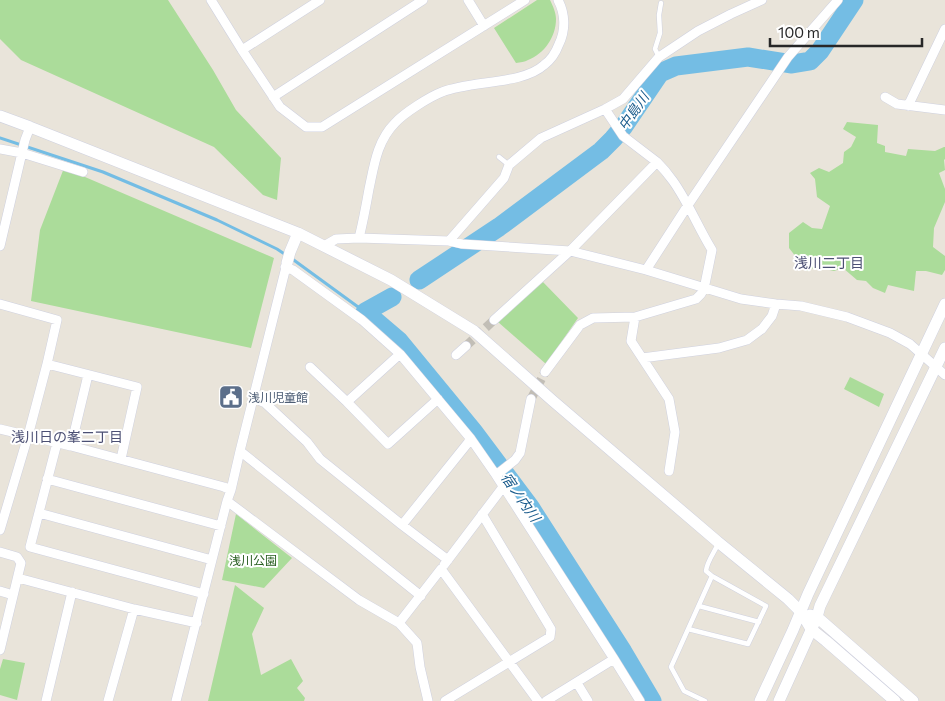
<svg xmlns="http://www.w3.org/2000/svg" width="945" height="701" font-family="Commissioner,'Noto Sans JP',sans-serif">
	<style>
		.green { fill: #abdc9a }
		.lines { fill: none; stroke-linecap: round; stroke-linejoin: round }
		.stream { stroke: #74bde4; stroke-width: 3 }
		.river { stroke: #74bde4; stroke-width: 19 }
		.minor-tunnel { stroke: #c2beb6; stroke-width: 9; stroke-dasharray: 9 4.5; stroke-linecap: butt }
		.service-casing { stroke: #cfd1df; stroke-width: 5.5 }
		.minor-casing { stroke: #cfd1df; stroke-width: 10 }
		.tertiary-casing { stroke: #cfd1df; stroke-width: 12 }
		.service { stroke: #fff; stroke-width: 4.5 }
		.minor { stroke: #fff; stroke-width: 9 }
		.tertiary { stroke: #fff; stroke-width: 11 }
		.labels { text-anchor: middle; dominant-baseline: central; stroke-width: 4; stroke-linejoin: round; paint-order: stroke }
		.service-label { font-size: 12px; fill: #4e5e75; stroke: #fff; text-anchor: start }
		.park-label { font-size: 12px; fill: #275d1f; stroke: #fff }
		.water-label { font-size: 14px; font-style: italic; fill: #185a8b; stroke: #fff }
		.neighbourhood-label { font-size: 14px; fill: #4c5074; stroke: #fff }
	</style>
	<rect width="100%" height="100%" fill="#e9e4da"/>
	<!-- green -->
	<path class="green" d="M 0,0 L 168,0 L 213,70 L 236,110 L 281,158 L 277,200 L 263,195 L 214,147 L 21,60 L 0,39 Z
		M 537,0 L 550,0 C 553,6 556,13 556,19 C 556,37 544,54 528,60 C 525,62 520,62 516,63 L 494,28 Z
		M 847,122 L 878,125 L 877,143 L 885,146 L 885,152 L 906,156 L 908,149 L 935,151 L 944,147 L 945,147 L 945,159 L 944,160 L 945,170 L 939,173 L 945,189 L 945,202 L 934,228 L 933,247 L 945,256 L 945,270 L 942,275 L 926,271 L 916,271 L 914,291 L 888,285 L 885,293 L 873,288 L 866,281 L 857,280 L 843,268 L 834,271 L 816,267 L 807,271 L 789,248 L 789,233 L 803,222 L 812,228 L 822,229 L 830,206 L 817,197 L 815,179 L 810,173 L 819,168 L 829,172 L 843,163 L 844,152 L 851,147 L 856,137 L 843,129 Z
		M 64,168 L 274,258 L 251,348 L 31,301 L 40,230 Z
		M 542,281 L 578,318 L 546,364 L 498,322 Z
		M 850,377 L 884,394 L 879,407 L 844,389 Z
		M 236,514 L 292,558 L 264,588 L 222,580 Z
		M 235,585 L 264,608 L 252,634 L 261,675 L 291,659 L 303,681 L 297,688 L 305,698 L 304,701 L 208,701 Z
		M 3,659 L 25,663 L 17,700 L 0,695 L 0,669 Z"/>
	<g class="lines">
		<!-- stream -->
		<path class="stream" d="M 0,138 L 103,172 L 217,220 L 277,249 L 286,255
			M 291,258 L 365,312"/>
		<!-- river -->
		<path class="river" d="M 419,280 L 499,227 L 601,151 L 613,139 L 624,126 L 660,73 L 676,66 L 748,57 L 792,64 L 810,61 L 820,51 L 854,0
			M 392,297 L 365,312 L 399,341 L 473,431 L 530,507 L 623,652 L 652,701"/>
		<!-- minor-tunnel -->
		<path class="minor-tunnel" d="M 466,346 L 494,320
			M 531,399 L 545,372"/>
		<defs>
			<path id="service" d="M 659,57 L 655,49 L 660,33 L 659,15 L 661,3
				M 499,157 L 509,165
				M 699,606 L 759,622
				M 688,629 L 748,644 L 766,606 L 712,576
				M 705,701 L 684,691 L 671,667 L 712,576 L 706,571 C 707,561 714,553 718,544"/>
			<path id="minor" d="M 211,0 L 242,50 L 280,107 L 306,127 L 322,127 L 525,0
				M 468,0 L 484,26
				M 242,50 L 320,0
				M 273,97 L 423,0
				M 885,97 L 897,104 L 945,110
				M 908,106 L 945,29
				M 605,109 L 623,99 L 659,57 L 698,31 L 731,14 L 762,0
				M 0,149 L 22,153 L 83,172
				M 359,238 C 363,222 366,206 369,189 C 374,166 377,141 395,123 C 404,113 429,97 442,92 C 471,80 522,85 544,65 C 551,60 556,52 559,44 C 566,30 565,13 558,0
				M 449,241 L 504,178 L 509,165 L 541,138 L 605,109 L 623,136 L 657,162 L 570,251 L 494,320
				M 0,246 L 25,140 L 30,127
				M 324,246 L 336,239 L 359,238 L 449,241 L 462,244 L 570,251 L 646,270 L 741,299 L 776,304 L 801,306 L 847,317 L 890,333 L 910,344 L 945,375
				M 285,267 L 293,270 L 362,320 L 400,354 L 471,439 L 496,475 L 614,659 L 640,701
				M 646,270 L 688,205 L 788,57 L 838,0
				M 0,304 L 57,320 L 47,364
				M 635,317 L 631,341 L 669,399 L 675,432 L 669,471
				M 456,355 L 466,346
				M 642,358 L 719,348 L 747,340 L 762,329 L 772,316 L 776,304
				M 310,367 L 347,402 L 388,444 L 438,399
				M 545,372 L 580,325 L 593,318 L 635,317 L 696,299 L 701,294 L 704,289 L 712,250 C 698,227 688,202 673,181 C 668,174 663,168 657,162
				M 254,398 L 265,403 L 307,442 L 320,459 L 402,525 L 448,560
				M 347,402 L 400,354
				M 0,429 L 71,446 L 224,487 L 231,490
				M 57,443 L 30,547 L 204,594
				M 71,446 L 88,375
				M 240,451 L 421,596
				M 496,475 L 515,460 L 520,453 L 531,399
				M 47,479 L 221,526
				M 227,501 L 359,600 L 399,623 L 417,643 L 420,667 L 428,701
				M 39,513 L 212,560
				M 402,525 L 471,439
				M 0,530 L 28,436 L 47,364 L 137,387 L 121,459
				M 0,552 L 17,557 L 21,563 L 0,650
				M 444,565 L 503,487
				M 18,578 L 134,609 L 197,623
				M 0,591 L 13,595
				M 399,623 L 441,569 L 538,701
				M 577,683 L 588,701
				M 46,701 L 72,592
				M 108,701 L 134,609
				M 176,701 L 227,501 L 231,490 L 240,451 L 287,263
				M 445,701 L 550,637 L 551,629 L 482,514
				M 546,701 L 614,659"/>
			<path id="tertiary" d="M 0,116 L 30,127 L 298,233 L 391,280 L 474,331 L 553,401 L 718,542 L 788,599 L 801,612 L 811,629 L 826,641 L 895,701
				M 287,263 L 290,252 L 298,233
				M 810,615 L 817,617 L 913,701
				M 760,701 L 793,630 L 808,594 L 945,304
				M 779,701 L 817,617 L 820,606 L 945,348"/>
		</defs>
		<!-- service casing -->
		<use href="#service" class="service-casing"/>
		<!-- minor casing -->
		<use href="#minor" class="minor-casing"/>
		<!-- tertiary casing -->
		<use href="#tertiary" class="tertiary-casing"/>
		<!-- service -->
		<use href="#service" class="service"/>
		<!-- minor -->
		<use href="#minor" class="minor"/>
		<!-- tertiary -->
		<use href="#tertiary" class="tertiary"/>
	</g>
	<!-- icons -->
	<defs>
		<symbol id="civic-square" viewBox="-11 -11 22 22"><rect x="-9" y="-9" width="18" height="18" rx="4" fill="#5c6f8a" stroke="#fff"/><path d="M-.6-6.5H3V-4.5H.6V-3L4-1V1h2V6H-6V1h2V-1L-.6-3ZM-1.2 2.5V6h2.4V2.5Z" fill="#fff"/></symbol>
	</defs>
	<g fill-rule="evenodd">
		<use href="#civic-square" x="217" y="383" width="28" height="28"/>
	</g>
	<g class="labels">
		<!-- service labels -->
		<g class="service-label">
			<text x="248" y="397">浅川児童館</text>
		</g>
		<!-- park labels -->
		<g class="park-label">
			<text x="253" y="560">浅川公園</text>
		</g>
		<!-- water labels -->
		<g class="water-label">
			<text transform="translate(633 111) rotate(-55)">中島川</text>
			<text transform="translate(521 497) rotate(55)">宿ノ内川</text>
		</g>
		<!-- neighbourhood labels -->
		<g class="neighbourhood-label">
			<text x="829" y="262">浅川二丁目</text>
			<text x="67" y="436">浅川日の峯二丁目</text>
		</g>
	</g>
	<!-- scale -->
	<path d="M770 38v8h152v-8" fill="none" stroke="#272727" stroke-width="2.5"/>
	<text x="778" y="38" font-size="15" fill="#272727" stroke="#ffffff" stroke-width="4" paint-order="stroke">100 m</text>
</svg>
